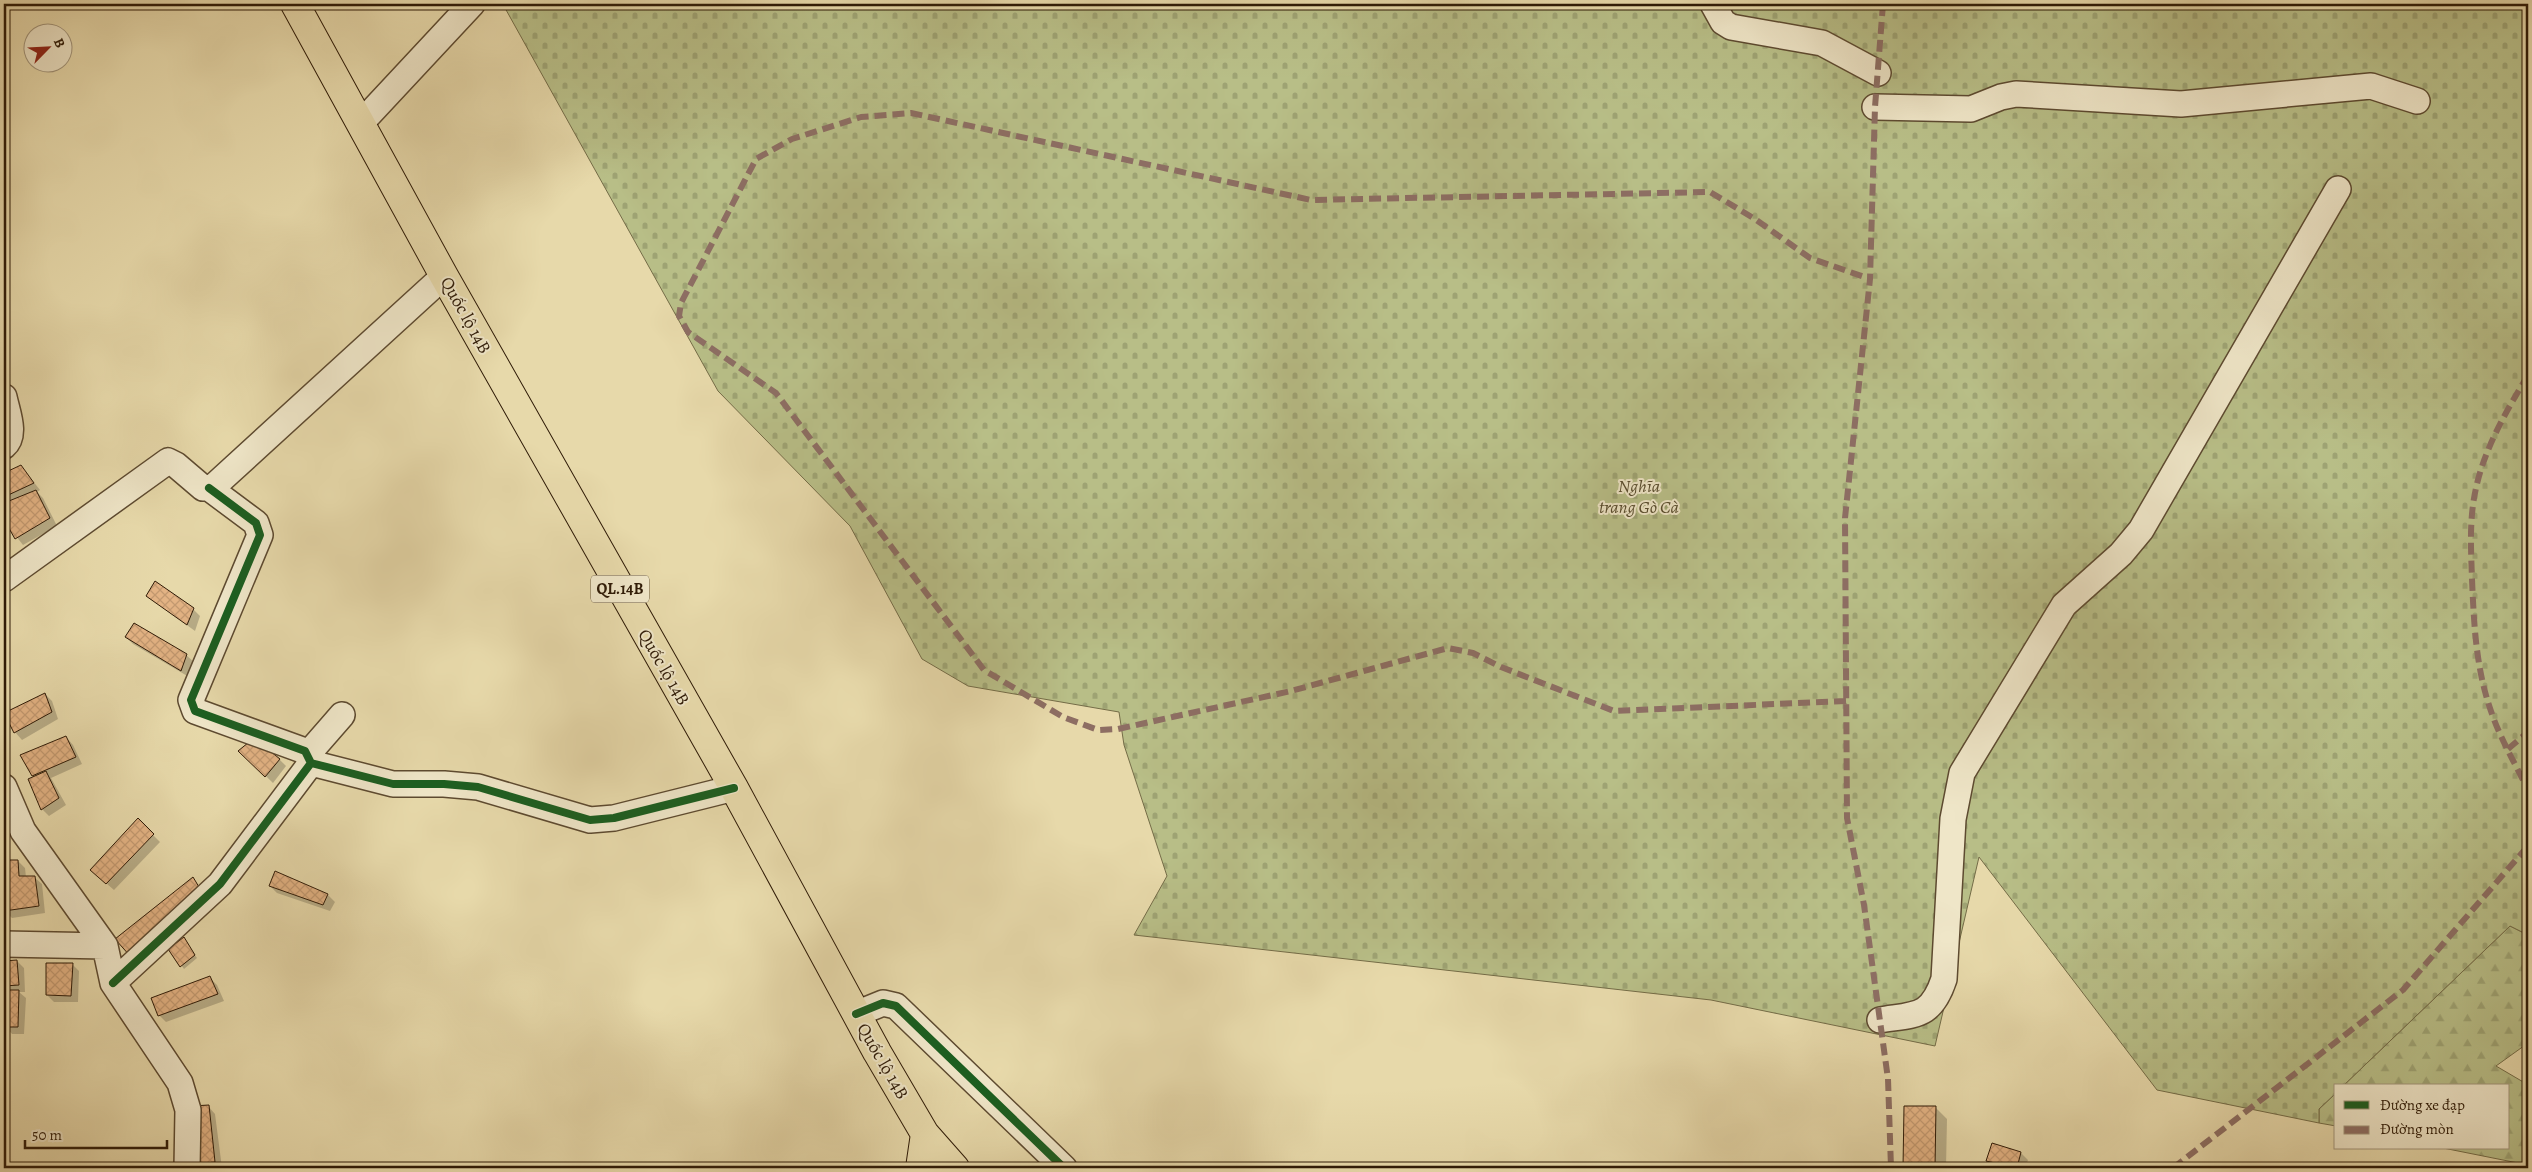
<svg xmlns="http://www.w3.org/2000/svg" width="2532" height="1172" font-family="Alegreya,serif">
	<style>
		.forest { fill: url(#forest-firs); stroke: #746c47 }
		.cemetery { fill: url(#cemetery-stones); stroke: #746c47 }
		.shadow { fill: #0003 }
		.building { fill: url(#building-cross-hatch); stroke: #2f1b07 }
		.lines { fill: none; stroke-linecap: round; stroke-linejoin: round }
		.minor-casing { stroke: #5d4a30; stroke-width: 28 }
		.highway-casing { stroke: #2f1b07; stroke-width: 30 }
		.minor { stroke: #efe6c8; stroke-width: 25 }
		.highway { stroke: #e7d9aa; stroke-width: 28 }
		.quiet { stroke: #8d6e63; stroke-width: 6; stroke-dasharray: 12 6; stroke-linecap: butt }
		.cycleway-casing { stroke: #efe6c8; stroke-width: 11 }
		.cycleway { stroke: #1b5e20; stroke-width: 8 }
		.labels { text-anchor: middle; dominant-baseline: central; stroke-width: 4; stroke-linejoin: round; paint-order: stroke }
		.shield { fill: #efe6c8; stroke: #695841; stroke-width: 1 }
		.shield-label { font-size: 16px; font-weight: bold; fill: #2f1b07 }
		.street-label { font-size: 18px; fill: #2f1b07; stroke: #efe6c8 }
		.park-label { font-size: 18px; font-style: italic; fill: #584c2d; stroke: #efe6c8 }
	</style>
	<defs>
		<pattern id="forest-firs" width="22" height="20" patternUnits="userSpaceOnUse" patternTransform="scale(1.25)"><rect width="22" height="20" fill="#b8be87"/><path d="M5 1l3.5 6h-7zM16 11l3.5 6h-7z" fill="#9ea373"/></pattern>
		<pattern id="cemetery-stones" width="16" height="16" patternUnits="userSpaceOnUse" patternTransform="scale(1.25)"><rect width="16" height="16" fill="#b8be87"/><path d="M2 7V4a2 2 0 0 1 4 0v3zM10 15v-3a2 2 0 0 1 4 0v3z" fill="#9ea373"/></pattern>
		<pattern id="building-cross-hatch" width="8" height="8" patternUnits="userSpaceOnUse" patternTransform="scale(1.25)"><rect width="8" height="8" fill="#e3b384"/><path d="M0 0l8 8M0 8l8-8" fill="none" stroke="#c39970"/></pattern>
	</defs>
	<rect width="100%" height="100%" fill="#e7d9aa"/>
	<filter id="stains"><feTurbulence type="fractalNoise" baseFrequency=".004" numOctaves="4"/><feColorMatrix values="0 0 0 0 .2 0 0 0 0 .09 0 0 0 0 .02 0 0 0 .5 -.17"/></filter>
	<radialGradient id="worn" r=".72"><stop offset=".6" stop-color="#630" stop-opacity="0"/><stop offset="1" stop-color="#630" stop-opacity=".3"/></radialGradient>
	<!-- forest -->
	<path class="forest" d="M 2510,926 L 2528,935 L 2528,1043 L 2496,1066 L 2525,1083 L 2528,1082 L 2528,1165 L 2443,1148 L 2508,1148 L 2508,1086 L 2343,1086 Z
		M 2336,1093 L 2336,1126 L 2319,1123 L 2319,1109 Z"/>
	<!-- cemetery -->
	<path class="cemetery" d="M 506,4 L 2528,4 L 2528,935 L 2510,926 L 2343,1086 L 2336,1086 L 2336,1093 L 2319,1109 L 2319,1123 L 2157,1090 L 1979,857 L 1935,1046 L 1711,1000 L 1134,935 L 1167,876 L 1124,745 L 1119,712 L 968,686 L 922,659 L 850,526 L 718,391 L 505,8 Z"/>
	<!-- shadow -->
	<path class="shadow" d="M 21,466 L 40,490 L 37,492 L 43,498 L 57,526 L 23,545 L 12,531 L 4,533 L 4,474 Z
		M 147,596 L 193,609 L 200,616 L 195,631 Z
		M 126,637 L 186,655 L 194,662 L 189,677 L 133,644 Z
		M 45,694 L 52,701 L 58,719 L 22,740 L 15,732 Z
		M 66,737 L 73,745 L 82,764 L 51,778 L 66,805 L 49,816 L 42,809 L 35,778 L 22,755 Z
		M 240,751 L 279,759 L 286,766 L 273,783 Z
		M 138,820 L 160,842 L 114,890 L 99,877 Z
		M 4,861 L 18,861 L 25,868 L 26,877 L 34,877 L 42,884 L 45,913 L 12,918 L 5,911 Z
		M 275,872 L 328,895 L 335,902 L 330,911 L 277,893 L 270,886 Z
		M 186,942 L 197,958 L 184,969 L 170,949 Z
		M 17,961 L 24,968 L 25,992 L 19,992 L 26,998 L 24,1034 L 12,1034 L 5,1026 L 4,962 Z
		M 72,964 L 79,971 L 78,1002 L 54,1002 L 47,995 Z
		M 210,978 L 217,985 L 224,1001 L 166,1022 L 159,1015 Z
		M 208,1106 L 215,1114 L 222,1168 L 203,1168 L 198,1163 Z
		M 1905,1107 L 1936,1108 L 1947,1119 L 1946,1168 L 1904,1168 Z
		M 2021,1153 L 2028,1160 L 2025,1168 L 1996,1168 L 1988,1161 Z"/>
	<!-- building -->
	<path class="building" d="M 21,465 L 34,483 L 4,497 L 4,473 Z
		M 36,490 L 50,518 L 15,539 L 6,523 L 4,524 L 4,503 Z
		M 155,581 L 194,608 L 187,625 L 146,596 Z
		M 134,623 L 187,654 L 181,671 L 125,637 Z
		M 45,693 L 52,712 L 14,733 L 4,713 Z
		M 66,736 L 76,757 L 32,776 L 20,755 Z
		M 254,738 L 280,759 L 265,777 L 238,751 Z
		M 46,771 L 59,798 L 41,810 L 28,779 Z
		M 138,818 L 154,834 L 106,884 L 90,870 Z
		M 4,860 L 18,860 L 19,876 L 35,876 L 39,906 L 4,911 Z
		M 275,871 L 328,894 L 323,905 L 269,886 Z
		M 193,877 L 202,892 L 131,957 L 115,939 Z
		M 184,937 L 195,955 L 180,967 L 168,949 Z
		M 17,960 L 19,985 L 4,986 L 4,961 Z
		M 46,963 L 73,963 L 71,996 L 46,995 Z
		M 210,976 L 218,994 L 158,1016 L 151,998 Z
		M 4,990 L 19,990 L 18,1027 L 4,1027 Z
		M 209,1105 L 215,1162 L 196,1164 L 192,1106 Z
		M 1904,1106 L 1936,1106 L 1935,1168 L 1903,1168 Z
		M 1992,1143 L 2021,1152 L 2017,1168 L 1986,1161 Z"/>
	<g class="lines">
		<defs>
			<path id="minor" d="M 1713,4 L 1723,22 L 1731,27 L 1822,43 L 1878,73
				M 1875,107 L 1971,109 L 2001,97 L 2016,94 L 2181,104 L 2371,86 L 2417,101
				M 361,123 L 472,4
				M 4,397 C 7,412 17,435 4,446
				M 4,579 L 168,461 L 176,465 L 203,488 L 213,487 L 444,276
				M 308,754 L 342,715
				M 311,763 L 393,784 L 444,784 L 478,787 L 590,820 L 614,818 L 734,788
				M 4,787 L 23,831 L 105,946 L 113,983 L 180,1083 L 188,1110 L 187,1168
				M 4,944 L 105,946
				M 113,983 L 220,884 L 311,763 L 305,751 L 195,711 L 191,700 L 260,535 L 256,523 L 209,488
				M 856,1014 L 883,1003 L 896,1006 L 1064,1168
				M 1880,1020 C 1916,1014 1931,1018 1944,979 L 1953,819 L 1962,773 L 2064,605 L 2121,554 L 2141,530 L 2338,189"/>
			<path id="highway" d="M 295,4 L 444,276 L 734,788 L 877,1052 L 925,1134 L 955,1168
				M 920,1168 L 925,1134"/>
		</defs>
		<!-- minor casing -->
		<use href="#minor" class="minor-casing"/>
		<!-- highway casing -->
		<use href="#highway" class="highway-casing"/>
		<!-- minor -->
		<use href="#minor" class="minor"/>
		<!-- highway -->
		<use href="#highway" class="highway"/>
		<!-- quiet -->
		<path class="quiet" d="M 1883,4 L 1875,107 L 1870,279 L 1845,518 L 1847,818 L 1864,905 L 1888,1079 L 1891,1168
			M 2528,375 C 2507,410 2485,447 2476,488 C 2469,519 2471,549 2472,579 C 2474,626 2476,670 2492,714 C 2501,740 2516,765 2528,790
			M 1846,701 L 1614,711 L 1501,667 L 1473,653 L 1448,648 L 1291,691 L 1118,729 L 1098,730 L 1063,717 L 984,670 L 776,393 L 688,332 L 679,316 L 681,303 L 756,159 L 792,139 L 861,117 L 911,113 L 1311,200 L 1710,192 L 1755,219 L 1810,258 L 1870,279
			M 2508,749 L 2528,732
			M 2173,1168 L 2403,990 L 2528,846"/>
		<defs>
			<path id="cycleway" d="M 311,763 L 393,784 L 444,784 L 478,787 L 590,820 L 614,818 L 734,788
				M 113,983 L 220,884 L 311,763 L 305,751 L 195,711 L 191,700 L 260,535 L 256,523 L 209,488
				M 856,1014 L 883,1003 L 896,1006 L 1064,1168"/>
		</defs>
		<!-- cycleway casing -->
		<use href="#cycleway" class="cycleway-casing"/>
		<!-- cycleway -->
		<use href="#cycleway" class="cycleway"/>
	</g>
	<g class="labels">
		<!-- shield labels -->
		<rect class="shield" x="591" y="575.5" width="58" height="27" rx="4"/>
		<g class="shield-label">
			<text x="620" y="589">QL.14B</text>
		</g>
		<!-- street labels -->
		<g class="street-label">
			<text transform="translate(466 315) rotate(61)">Quốc lộ 14B</text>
			<text transform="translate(664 667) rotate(60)">Quốc lộ 14B</text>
			<text transform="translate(883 1061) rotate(60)">Quốc lộ 14B</text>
		</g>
		<!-- park labels -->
		<g class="park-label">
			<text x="1639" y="486">Nghĩa<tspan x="1639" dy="21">trang Gò Cà</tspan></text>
		</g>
	</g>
	<!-- margin -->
	<rect width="2532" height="1172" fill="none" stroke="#e7d9aa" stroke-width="20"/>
	<rect x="5" y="5" width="2522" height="1162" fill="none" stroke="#2f1b07" stroke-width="2.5"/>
	<rect x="10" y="10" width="2512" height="1152" fill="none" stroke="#2f1b07"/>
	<!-- legend -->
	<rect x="2334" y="1084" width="175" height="65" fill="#efe6c8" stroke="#a2957b"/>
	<rect x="2344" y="1101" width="25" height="8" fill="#1b5e20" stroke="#a2957b"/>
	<text x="2380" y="1110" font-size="15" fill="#2f1b07">Đường xe đạp</text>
	<rect x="2344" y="1126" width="25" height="8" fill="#8d6e63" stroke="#a2957b"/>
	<text x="2380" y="1134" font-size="15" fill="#2f1b07">Đường mòn</text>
	<!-- north arrow -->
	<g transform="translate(48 48) rotate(66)"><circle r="24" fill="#efe6c8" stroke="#a2957b"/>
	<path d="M0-4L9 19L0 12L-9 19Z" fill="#8f2418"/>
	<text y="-8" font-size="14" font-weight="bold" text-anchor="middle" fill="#2f1b07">B</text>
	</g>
	<!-- scale -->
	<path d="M25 1140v8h142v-8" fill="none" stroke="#2f1b07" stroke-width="2.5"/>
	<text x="32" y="1140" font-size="15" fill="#2f1b07" stroke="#efe6c8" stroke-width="4" paint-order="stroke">50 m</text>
	<rect width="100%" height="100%" filter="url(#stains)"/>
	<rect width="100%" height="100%" fill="url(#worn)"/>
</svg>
